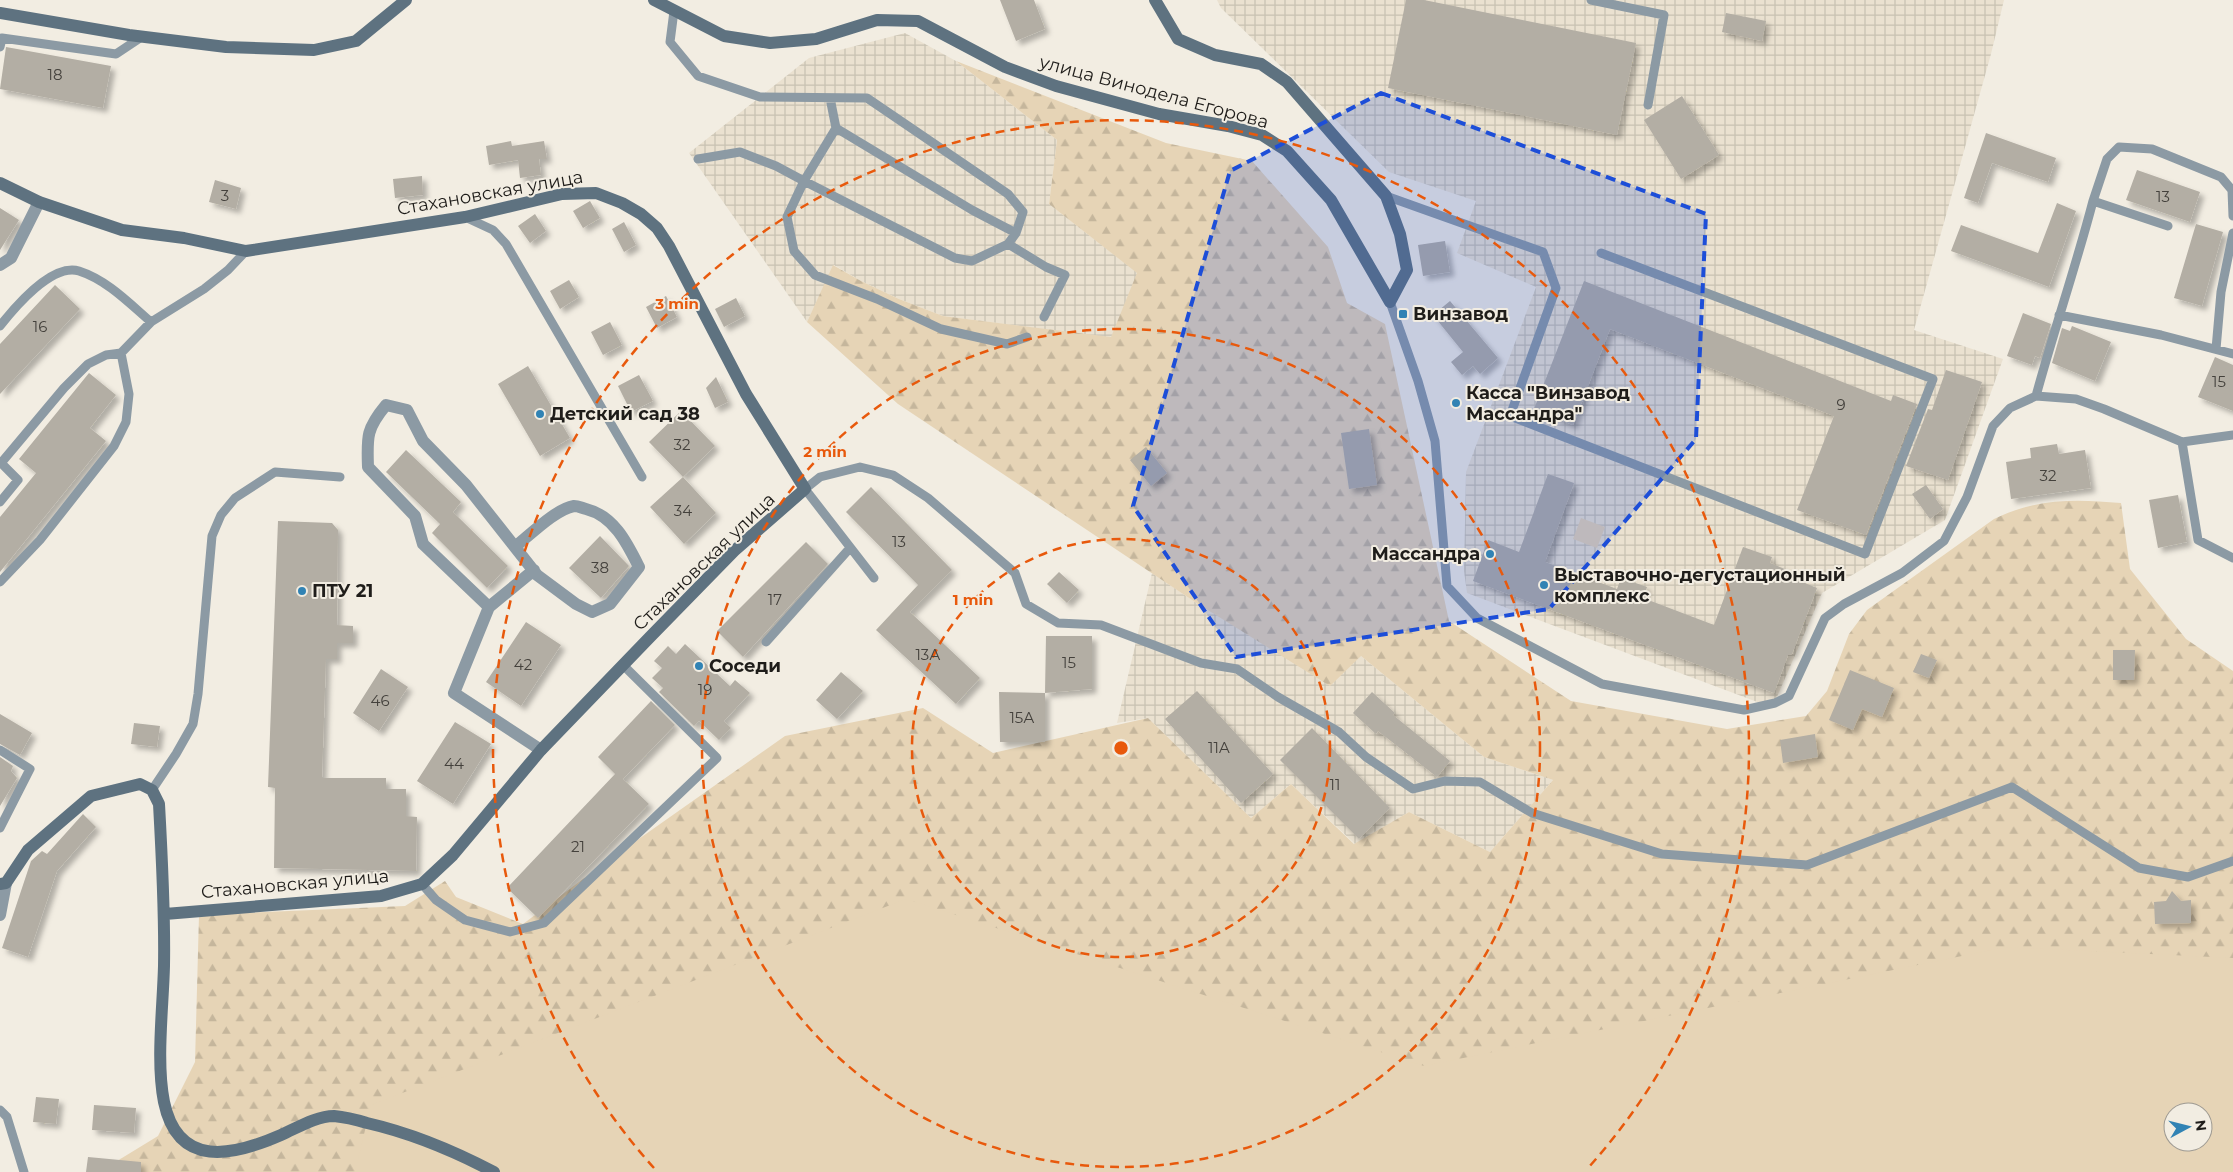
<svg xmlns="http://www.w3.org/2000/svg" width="2233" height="1172" font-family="Montserrat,sans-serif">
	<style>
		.industrial { fill: url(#industrial-grid) }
		.forest { fill: url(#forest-firs); fill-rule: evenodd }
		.green { fill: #e6d4b6; fill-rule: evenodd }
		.building { fill: #b3aea4; filter: url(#shadow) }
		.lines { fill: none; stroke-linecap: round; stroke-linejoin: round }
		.lane { stroke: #8c9aa4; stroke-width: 9 }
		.street { stroke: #8c9aa4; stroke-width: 12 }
		.secondary { stroke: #5e7280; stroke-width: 12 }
		.marked { fill: #1d4ed8; fill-opacity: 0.2; stroke: #1d4ed8; stroke-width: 4; stroke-dasharray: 10 6; stroke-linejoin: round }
		.ring { fill: none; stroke: #e8590c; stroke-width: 2.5; stroke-dasharray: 9 6 }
		.poi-dot { fill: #3183b4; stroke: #f2ede2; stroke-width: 2 }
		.labels { text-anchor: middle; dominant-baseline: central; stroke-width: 4; stroke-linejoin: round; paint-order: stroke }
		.number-label { font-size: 15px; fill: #44413c }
		.street-label { font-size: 18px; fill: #1f1d1a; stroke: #f2ede2 }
		.poi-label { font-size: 18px; font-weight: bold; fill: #1f1d1a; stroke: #f2ede2; text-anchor: start }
		.centre { fill: #e8590c; stroke: #f2ede2; stroke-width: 2.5 }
		.ring-label { font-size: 15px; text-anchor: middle; font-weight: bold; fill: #e8590c; stroke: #f2ede2; stroke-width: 4; stroke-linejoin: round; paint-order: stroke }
	</style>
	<defs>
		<pattern id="industrial-grid" width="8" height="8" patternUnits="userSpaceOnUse" patternTransform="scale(1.25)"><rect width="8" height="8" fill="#eae1d0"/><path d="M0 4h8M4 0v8" fill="none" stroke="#c8c1b2"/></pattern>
		<pattern id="forest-firs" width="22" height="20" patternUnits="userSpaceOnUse" patternTransform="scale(1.25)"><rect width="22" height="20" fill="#e6d4b6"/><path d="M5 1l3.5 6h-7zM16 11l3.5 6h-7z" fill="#c5b69c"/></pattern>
		<filter id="shadow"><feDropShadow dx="4.5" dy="4.5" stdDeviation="2.5" flood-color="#0004"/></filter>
	</defs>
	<rect width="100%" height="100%" fill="#f2ede2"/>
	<!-- industrial -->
	<path class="industrial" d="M 1217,0 L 2004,0 L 1991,54 L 1914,330 L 2003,359 L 1945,520 L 1822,593 L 1776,699 L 1760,703 L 1467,593 L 1464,571 L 1466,472 L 1536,287 L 1457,253 L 1476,201 L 1389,172 L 1221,8 Z
		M 905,33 L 956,61 L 1057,140 L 1049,204 L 1138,273 L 1111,338 L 943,316 L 899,299 L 861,281 L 834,265 L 807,322 L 689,153 L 809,58 Z
		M 1152,573 L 1195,602 L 1361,656 L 1484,757 L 1553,780 L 1490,852 L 1409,812 L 1355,844 L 1291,784 L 1251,818 L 1148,718 L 1117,723 Z"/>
	<!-- forest -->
	<path class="forest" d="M 956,61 L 1166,143 L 1252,161 L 1328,247 L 1347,303 L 1385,324 L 1449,621 L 1571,701 L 1727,729 L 1806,716 L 1827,691 L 1849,634 L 1867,610 L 1994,519 C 2037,498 2075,499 2121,503 L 2130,569 L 2186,639 L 2233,671 L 2233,1172 L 99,1172 L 158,1136 L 195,1062 L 199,915 L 405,906 L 445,881 L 456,897 L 523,924 L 599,867 L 785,736 L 923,708 L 993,753 L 1148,718 L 1251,818 L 1291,784 L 1354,844 L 1409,812 L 1490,852 L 1553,780 L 1484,757 L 1361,656 L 1330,686 L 1195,602 L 898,404 L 807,322 L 833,265 L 861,281 L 899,299 L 943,316 L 1111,337 L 1137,273 L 1049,204 L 1057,140 ZM 2173,1112 L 2203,1112 L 2203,1142 L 2173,1142 Z"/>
	<!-- green -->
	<path class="green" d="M 1581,518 L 1605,527 L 1597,548 L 1573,539 Z
		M 906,899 L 1424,1066 L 2006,947 L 2233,958 L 2233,1172 L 355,1172 L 371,1105 ZM 2173,1112 L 2203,1112 L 2203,1142 L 2173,1142 Z"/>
	<!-- building -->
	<path class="building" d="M 1000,0 L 1034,0 L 1045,29 L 1016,41 Z
		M 1406,0 L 1424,0 L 1636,43 L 1617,135 L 1388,88 Z
		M 1726,13 L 1766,21 L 1762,41 L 1722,32 Z
		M 6,47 L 111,66 L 103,108 L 0,89 Z
		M 1682,96 L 1719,155 L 1681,179 L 1644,120 Z
		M 1986,133 L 2056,158 L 2048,182 L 1992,163 L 1978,203 L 1964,198 Z
		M 511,141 L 512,146 L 544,141 L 547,159 L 539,159 L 541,175 L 520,178 L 518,160 L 489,165 L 486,146 Z
		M 2137,170 L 2200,192 L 2190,222 L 2126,200 Z
		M 422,176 L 423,195 L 395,198 L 393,179 Z
		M 215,180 L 241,188 L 236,209 L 209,202 Z
		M 590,201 L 600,218 L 583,228 L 573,211 Z
		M 2057,203 L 2076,211 L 2049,287 L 1951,251 L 1961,225 L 2038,253 Z
		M 0,208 L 19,220 L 0,250 Z
		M 535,214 L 546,231 L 530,243 L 518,226 Z
		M 624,222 L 636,245 L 624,252 L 612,229 Z
		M 2196,224 L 2223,232 L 2202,306 L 2174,298 Z
		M 1445,241 L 1450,272 L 1423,276 L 1418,245 Z
		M 569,280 L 579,297 L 560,309 L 550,291 Z
		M 1584,281 L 1891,401 L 1893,395 L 1917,404 L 1866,535 L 1797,510 L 1834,416 L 1610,329 L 1573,425 L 1534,409 Z
		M 55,285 L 80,309 L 0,394 L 0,344 Z
		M 666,296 L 677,317 L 657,328 L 646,307 Z
		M 736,298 L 745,316 L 724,327 L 715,309 Z
		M 1450,301 L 1498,358 L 1480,374 L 1473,366 L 1462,375 L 1451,362 L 1463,352 L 1433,315 Z
		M 2023,313 L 2051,324 L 2040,358 L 2035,356 L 2032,365 L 2007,356 Z
		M 610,322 L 622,345 L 603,355 L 591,332 Z
		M 2072,326 L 2111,342 L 2095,381 L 2052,363 L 2062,328 L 2070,331 Z
		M 2215,357 L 2233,365 L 2233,411 L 2198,397 Z
		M 528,366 L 570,438 L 540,456 L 498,384 Z
		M 1946,370 L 1982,382 L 1948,480 L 1906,466 L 1928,409 L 1932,410 Z
		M 89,373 L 116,395 L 90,428 L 106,441 L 0,572 L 0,517 L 36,473 L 19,459 Z
		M 639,375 L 653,401 L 631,412 L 618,386 Z
		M 716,377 L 728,402 L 715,408 L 706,388 Z
		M 681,411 L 715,446 L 683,477 L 649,442 Z
		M 1369,429 L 1377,485 L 1349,489 L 1341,433 Z
		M 2057,444 L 2059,454 L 2085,450 L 2091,488 L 2011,499 L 2006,462 L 2031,458 L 2030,448 Z
		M 1146,447 L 1167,473 L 1151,486 L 1130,460 Z
		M 406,450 L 461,502 L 453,512 L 508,566 L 487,588 L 432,533 L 440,524 L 386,472 Z
		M 1548,474 L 1574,483 L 1545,562 L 1617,589 L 1621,578 L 1647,587 L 1643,598 L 1714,625 L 1743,547 L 1772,557 L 1770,563 L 1797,574 L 1795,579 L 1817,588 L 1792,654 L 1788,655 L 1774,693 L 1473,581 L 1488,540 L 1519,552 Z
		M 683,477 L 716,513 L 684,544 L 650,507 Z
		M 1926,485 L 1943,509 L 1930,519 L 1912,494 Z
		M 871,487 L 952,570 L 910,612 L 980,678 L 956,704 L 876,630 L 918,585 L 846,512 Z
		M 2178,495 L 2187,542 L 2158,548 L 2149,500 Z
		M 278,521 L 332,523 L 338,530 L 337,625 L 353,626 L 353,643 L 337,643 L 337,659 L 326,659 L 322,778 L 386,778 L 386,789 L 406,789 L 406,816 L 417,817 L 416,871 L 274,868 L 275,788 L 268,787 Z
		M 600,536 L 629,566 L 601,598 L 569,568 Z
		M 806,542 L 828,564 L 743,657 L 717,631 Z
		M 1059,572 L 1079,590 L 1067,603 L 1047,584 Z
		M 526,622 L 561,645 L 521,706 L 486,682 Z
		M 1046,636 L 1092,636 L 1092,689 L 1045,693 Z
		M 685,644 L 730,686 L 735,680 L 750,693 L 724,721 L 731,728 L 719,740 L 699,721 L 694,726 L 659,692 L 663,688 L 652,678 L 662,668 L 654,661 L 668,646 L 676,654 Z
		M 2113,650 L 2135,650 L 2134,680 L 2113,680 Z
		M 1921,654 L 1937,660 L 1929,678 L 1913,672 Z
		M 381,669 L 408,687 L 379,731 L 353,713 Z
		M 1850,670 L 1894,688 L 1882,717 L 1862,709 L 1853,730 L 1829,720 Z
		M 841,672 L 863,691 L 837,719 L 816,700 Z
		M 1197,691 L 1273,774 L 1241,803 L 1165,719 Z
		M 999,692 L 1045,693 L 1045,742 L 1000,742 Z
		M 1372,692 L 1395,713 L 1393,715 L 1450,761 L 1437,777 L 1378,731 L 1376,734 L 1353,713 Z
		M 651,701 L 675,725 L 623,779 L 649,804 L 538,918 L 507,888 L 615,774 L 598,757 Z
		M 0,714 L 32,733 L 20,755 L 0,744 Z
		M 455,722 L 491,744 L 453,804 L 417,781 Z
		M 134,723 L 160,726 L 157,747 L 131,744 Z
		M 1312,728 L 1390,808 L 1359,839 L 1280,760 Z
		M 1815,734 L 1818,757 L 1783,763 L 1780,740 Z
		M 0,757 L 13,766 L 11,771 L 17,778 L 0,806 Z
		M 83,814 L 96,827 L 57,871 L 28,957 L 2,948 L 31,861 L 42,851 L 47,854 Z
		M 2172,891 L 2181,901 L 2191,900 L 2191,923 L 2155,924 L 2154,902 L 2166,901 Z
		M 36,1097 L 59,1099 L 56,1124 L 33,1122 Z
		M 94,1105 L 136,1108 L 134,1133 L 92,1130 Z
		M 88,1157 L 141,1162 L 141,1172 L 86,1172 Z"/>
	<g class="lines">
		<!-- lane -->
		<path class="lane" d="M 1591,0 L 1664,15 L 1648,105
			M 674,11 L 670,42 L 698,76 L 760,97 L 867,98 L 1008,194 L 1023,212 L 1016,233 L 1008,244 L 972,261 L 955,258 L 804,181 L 787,217 L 794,251 L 815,275 L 877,299 L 941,329 L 1007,344 L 1027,337
			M 0,47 L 2,38 L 116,54 L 143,36
			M 830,98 L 836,128 L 972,210 L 1016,233
			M 698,159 L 740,152 L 776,166 L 804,181 L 836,128
			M 1386,196 L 1543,252 L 1556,288 L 1510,416 L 1865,554 L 1933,379 L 1601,253
			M 2093,201 L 2107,159 L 2119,147 L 2152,149 L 2221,177 L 2232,190 L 2233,216
			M 465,217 L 493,230 L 506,244 L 642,477
			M 1008,244 L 1046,267 L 1065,275 L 1044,317
			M 1390,302 L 1418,381 L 1435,441 L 1447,586 L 1477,618 L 1602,684 L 1744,710 L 1775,703 L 1789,696 L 1825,618 L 1844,604 L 1902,573 L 1944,541 L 1967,497 L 1993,426 L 2010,408 L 2036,396 L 2076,399 L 2104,409 L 2182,442 L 2198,540 L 2233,558
			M 2059,315 L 2161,335 L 2233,354
			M 0,326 C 15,307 52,263 79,271 C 107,280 129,303 151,322
			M 2216,349 L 2221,292 L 2233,233
			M 2036,396 C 2054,330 2076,266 2093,201 L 2168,226
			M 2182,442 L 2233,435
			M 0,502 L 18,480 L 1,463 L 64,388 L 88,364 L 106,355 L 121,353 L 151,322 L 204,289 L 228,270 L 246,251
			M 874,578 L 805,489 L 820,477 L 860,467 L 893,475 L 928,498 L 1015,573 L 1026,604 L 1058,623 L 1101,625 L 1201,663 L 1237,669 L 1278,697 L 1339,732 L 1366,757 L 1413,789 L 1445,781 L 1480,782 L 1532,813 L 1662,854 L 1807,865 L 2012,787 L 2139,868 L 2188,877 L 2233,861
			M 0,582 L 40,540 L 114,446 L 126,422 L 129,394 L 121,353
			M 766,642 L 850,548
			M 0,750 L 30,769 L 0,828
			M 152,790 L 176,754 L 193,724 L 198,694 L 212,536 L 221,515 L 235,498 L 275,472 L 340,477
			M 422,884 L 436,900 L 465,920 L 510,932 L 544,923 L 717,758 L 623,665
			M 0,1110 L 7,1117 L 24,1172"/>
		<!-- street -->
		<path class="street" d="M 0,265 L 11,258 L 39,202
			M 516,546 C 531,534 556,509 574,506 C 578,506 582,508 586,509 C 614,516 627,543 639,567 L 610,604 L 592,612 L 576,604 L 537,575 L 466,485 L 423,441 L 407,410 L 386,405 C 366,429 367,437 368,467 L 415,516 L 423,544 L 489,607 L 454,693 L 541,750
			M 489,607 L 534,570
			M 0,915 L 6,883"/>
		<!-- secondary -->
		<path class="secondary" d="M 654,0 L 724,36 L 770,43 L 816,39 L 877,20 L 918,21 L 1005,67 L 1056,86 L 1159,114 L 1228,126 L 1262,135 L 1287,151 L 1331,200 L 1390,302
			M 1155,0 L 1178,39 L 1215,55 L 1261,64 L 1287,82 L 1386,196 L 1400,234 L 1407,270 L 1390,302
			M 0,13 L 129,35 L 226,47 L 314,50 L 356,41 L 406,0
			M 0,183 L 39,202 L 122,230 L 184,238 L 246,251 L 465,217 L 562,194 L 596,193 L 622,203 L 641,214 L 657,228 L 669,246 L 746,394 L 805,489 L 734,551 L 650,637 L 541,750 L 453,855 L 422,884 L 381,896 L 165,914
			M 0,884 L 6,883 L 28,850 L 91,796 L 140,784 L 152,790 L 159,804 C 162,858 165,912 164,966 C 163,1007 156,1062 164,1102 C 178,1169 233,1156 281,1135 C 297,1128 316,1116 334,1116 C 345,1117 357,1120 367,1123 C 411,1133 454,1151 494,1172"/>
	</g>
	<!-- marked area -->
	<path class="marked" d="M 1381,93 L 1706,214 L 1696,439 L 1549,609 L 1236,657 L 1133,506 L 1230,171 Z"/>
	<!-- distance rings -->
	<g class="ring">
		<circle cx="1121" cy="748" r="209"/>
		<circle cx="1121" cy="748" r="419"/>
		<path d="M654 1168A628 628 0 1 1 1588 1168"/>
	</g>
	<!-- markers -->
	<g class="poi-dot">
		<rect x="1398" y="309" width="10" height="10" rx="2.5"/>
		<circle cx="1456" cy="403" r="5"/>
		<circle cx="540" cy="414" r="5"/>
		<circle cx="1490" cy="554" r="5"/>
		<circle cx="1544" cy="585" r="5"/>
		<circle cx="302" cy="591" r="5"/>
		<circle cx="699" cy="666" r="5"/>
	</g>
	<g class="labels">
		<!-- number labels -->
		<g class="number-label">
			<text x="55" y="74">18</text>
			<text x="225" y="195">3</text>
			<text x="2163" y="196">13</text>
			<text x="40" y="326">16</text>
			<text x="2219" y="381">15</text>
			<text x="1841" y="404">9</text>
			<text x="682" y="444">32</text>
			<text x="2048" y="475">32</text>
			<text x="683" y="510">34</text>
			<text x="899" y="541">13</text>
			<text x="600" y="567">38</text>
			<text x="775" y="599">17</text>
			<text x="928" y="654">13А</text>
			<text x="1069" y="662">15</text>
			<text x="523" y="664">42</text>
			<text x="705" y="689">19</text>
			<text x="380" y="700">46</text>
			<text x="1022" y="717">15А</text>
			<text x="1219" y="747">11А</text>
			<text x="454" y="763">44</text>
			<text x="1335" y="784">11</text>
			<text x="578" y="846">21</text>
		</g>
		<!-- street labels -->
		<g class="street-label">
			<text transform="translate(1154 92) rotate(15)">улица Винодела Егорова</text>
			<text transform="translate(490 193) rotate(-10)">Стахановская улица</text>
			<text transform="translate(704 562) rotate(-44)">Стахановская улица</text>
			<text transform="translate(295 884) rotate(-5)">Стахановская улица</text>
		</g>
		<!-- poi labels -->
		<g class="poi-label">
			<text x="1413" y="314">Винзавод</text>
			<text x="1466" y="393">Касса "Винзавод<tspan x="1466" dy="21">Массандра"</tspan></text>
			<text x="550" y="414">Детский сад 38</text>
			<text x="1480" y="554" text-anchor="end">Массандра</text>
			<text x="1554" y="575">Выставочно-дегустационный<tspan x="1554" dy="21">комплекс</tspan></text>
			<text x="312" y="591">ПТУ 21</text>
			<text x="709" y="666">Соседи</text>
		</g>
	</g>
	<circle cx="1121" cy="748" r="8" class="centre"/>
	<g class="ring-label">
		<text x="677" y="309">3 min</text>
		<text x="825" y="457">2 min</text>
		<text x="973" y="605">1 min</text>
	</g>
	<!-- north arrow -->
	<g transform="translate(2188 1127) rotate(83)"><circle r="24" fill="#f2ede2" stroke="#9e9a92"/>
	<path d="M0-4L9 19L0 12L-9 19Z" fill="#3183b4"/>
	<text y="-8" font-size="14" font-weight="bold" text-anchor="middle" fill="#1f1d1a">N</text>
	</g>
</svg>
